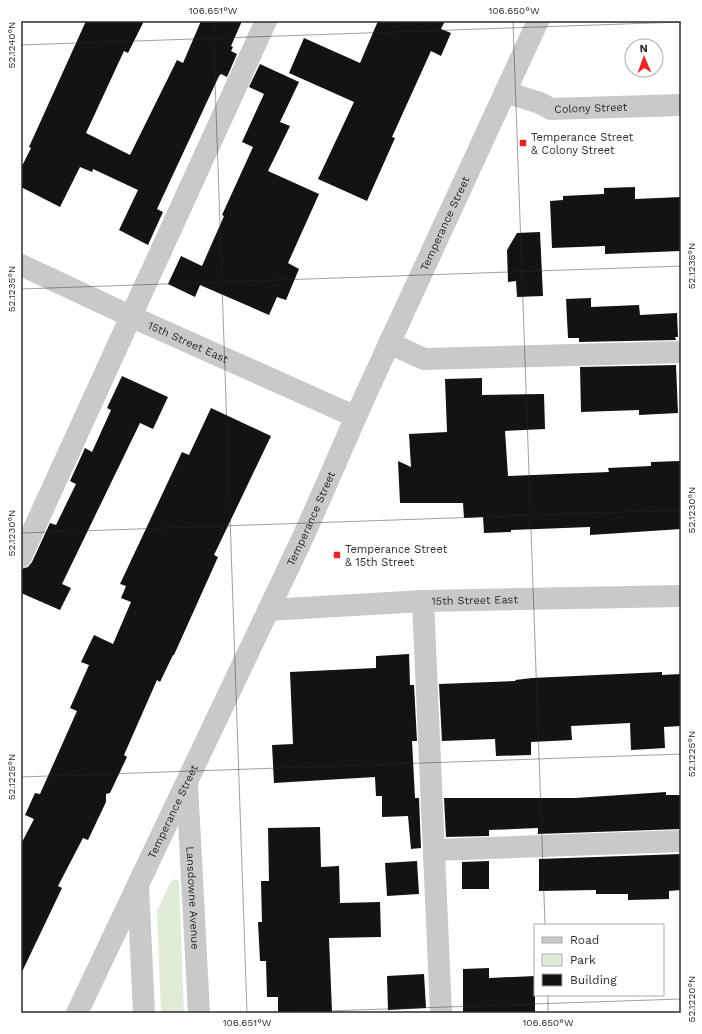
<svg xmlns="http://www.w3.org/2000/svg" width="702" height="1034" font-family="'Work Sans',sans-serif">
	<style>
		.green { fill: #e0ebd8 }
		.building { fill: #131313 }
		.lines { fill: none; stroke-linecap: round; stroke-linejoin: round }
		.minor { stroke: #c9c9c9; stroke-width: 22 }
		.ticks { fill: none; stroke: #2c2c2c; stroke-width: 1; stroke-opacity: 0.45 }
		.poi-dot { fill: #f12220; stroke: #fff; stroke-width: 1.5 }
		.labels { text-anchor: middle; dominant-baseline: central; stroke-width: 4; stroke-linejoin: round; paint-order: stroke }
		.street-label { font-size: 11px; fill: #2c2c2c; stroke: #fff }
		.poi-label { font-size: 11px; fill: #2c2c2c; stroke: #fff; text-anchor: start }
		.neatline { fill: none; stroke: #2c2c2c; stroke-width: 1.5 }
		.ticks-label { font-size: 10px; text-anchor: middle; fill: #2c2c2c }
	</style>
	<rect width="100%" height="100%" fill="#fff"/>
	<!-- green -->
	<path class="green" d="M 174,879 L 179,881 L 179,885 L 184,1013 L 161,1013 L 157,911 L 170,883 Z"/>
	<!-- building -->
	<path class="building" d="M 86,21 L 144,21 L 128,53 L 124,51 L 86,133 L 130,155 L 177,60 L 183,63 L 201,21 L 242,21 L 231,46 L 233,47 L 231,51 L 237,54 L 227,77 L 221,74 L 219,76 L 157,209 L 163,212 L 148,245 L 119,230 L 138,190 L 93,169 L 92,172 L 80,167 L 60,207 L 21,187 L 21,168 L 31,148 L 29,147 Z
		M 378,21 L 445,21 L 441,29 L 451,33 L 441,56 L 431,51 L 392,137 L 395,138 L 367,201 L 318,179 L 354,102 L 289,73 L 304,38 L 360,63 Z
		M 260,64 L 299,82 L 280,122 L 290,126 L 268,171 L 319,194 L 288,263 L 299,269 L 286,300 L 277,297 L 269,315 L 200,285 L 195,297 L 168,284 L 181,256 L 202,266 L 224,216 L 222,215 L 253,147 L 242,142 L 264,94 L 249,87 Z
		M 635,187 L 635,199 L 681,197 L 681,251 L 605,254 L 605,246 L 552,248 L 550,201 L 563,200 L 563,196 L 604,194 L 604,188 Z
		M 540,232 L 543,296 L 517,297 L 516,281 L 508,282 L 507,250 L 517,233 Z
		M 591,298 L 591,307 L 639,305 L 640,315 L 677,313 L 678,337 L 675,337 L 676,340 L 579,342 L 579,338 L 568,338 L 566,299 Z
		M 676,365 L 678,413 L 639,415 L 639,410 L 581,412 L 580,367 Z
		M 122,376 L 168,397 L 153,429 L 140,423 L 62,584 L 71,588 L 60,610 L 21,593 L 21,569 L 28,567 L 32,562 L 50,523 L 56,525 L 76,484 L 70,481 L 85,448 L 92,452 L 111,410 L 107,408 Z
		M 482,378 L 482,395 L 544,394 L 545,429 L 505,431 L 508,476 L 609,472 L 608,468 L 651,466 L 651,462 L 680,461 L 681,529 L 590,535 L 590,527 L 511,530 L 511,532 L 484,533 L 483,517 L 464,518 L 463,503 L 400,503 L 398,461 L 411,467 L 409,434 L 447,432 L 445,379 Z
		M 211,408 L 271,436 L 214,555 L 218,557 L 174,655 L 173,655 L 160,682 L 157,680 L 124,755 L 127,757 L 110,793 L 106,794 L 106,802 L 88,840 L 83,838 L 58,886 L 62,888 L 21,974 L 21,844 L 34,819 L 25,815 L 35,793 L 40,794 L 77,711 L 70,708 L 89,665 L 81,662 L 94,635 L 113,644 L 131,602 L 121,598 L 126,586 L 120,584 L 182,452 L 189,455 Z
		M 409,654 L 410,685 L 414,685 L 417,741 L 412,741 L 415,798 L 419,798 L 421,848 L 411,849 L 408,816 L 382,817 L 382,796 L 376,796 L 375,777 L 274,783 L 272,745 L 293,744 L 290,672 L 376,668 L 376,656 Z
		M 662,672 L 662,675 L 681,674 L 681,726 L 664,727 L 665,748 L 631,750 L 630,723 L 571,726 L 572,740 L 531,742 L 531,755 L 496,756 L 495,739 L 442,741 L 439,684 L 516,681 L 515,680 L 532,678 Z
		M 666,792 L 666,795 L 681,795 L 681,829 L 538,834 L 538,828 L 489,830 L 489,836 L 446,837 L 444,798 L 575,798 Z
		M 320,827 L 321,867 L 339,866 L 340,903 L 380,902 L 381,937 L 329,938 L 332,1012 L 278,1013 L 278,997 L 267,997 L 266,961 L 260,961 L 258,922 L 262,922 L 261,881 L 269,881 L 268,828 Z
		M 681,854 L 681,890 L 669,891 L 669,899 L 628,900 L 628,894 L 596,894 L 596,890 L 539,891 L 539,859 Z
		M 417,861 L 419,894 L 387,896 L 385,863 Z
		M 489,861 L 489,889 L 462,889 L 462,862 Z
		M 489,968 L 489,978 L 535,976 L 535,1013 L 463,1013 L 463,969 Z
		M 424,974 L 426,1008 L 388,1010 L 387,976 Z"/>
	<g class="lines">
		<!-- minor -->
		<g class="minor">
			<path id="s1" d="M 505,92 L 540,103 L 551,109 L 681,105"/>
			<path id="s2" d="M 21,265 L 130,316 L 356,417"/>
			<path d="M 389,343 L 424,359 L 681,352"/>
			<path d="M 21,557 L 266,21"/>
			<path d="M 423,601 L 441,1013"/>
			<path id="s3" d="M 268,610 L 423,601 L 681,596"/>
			<path id="s4" d="M 187,783 L 199,1013"/>
			<path d="M 435,850 L 681,841"/>
			<path d="M 138,886 L 144,1013"/>
			<path id="s5" d="M 77,1013 L 304,535 L 365,396 L 538,21"/>
		</g>
	</g>
	<!-- ticks -->
	<path class="ticks" d="M 213,21 L 247,1013M 513,21 L 545,925M 21,45 L 681,22M 21,289 L 681,266M 21,533 L 681,510M 21,777 L 681,754M 548,995 L 548,1013M 268,1013 L 681,999"/>
	<!-- markers -->
	<g class="poi-dot">
		<rect x="519" y="139" width="8" height="8" rx="2"/>
		<rect x="333" y="551" width="8" height="8" rx="2"/>
	</g>
	<g class="labels">
		<!-- street labels -->
		<g class="street-label">
			<text stroke="none"><textPath href="#s1" startOffset="89">Colony Street</textPath></text>
			<text stroke="none"><textPath href="#s5" startOffset="871">Temperance Street</textPath></text>
			<text stroke="none"><textPath href="#s2" startOffset="184">15th Street East</textPath></text>
			<text stroke="none"><textPath href="#s5" startOffset="547">Temperance Street</textPath></text>
			<text stroke="none"><textPath href="#s3" startOffset="207">15th Street East</textPath></text>
			<text stroke="none"><textPath href="#s5" startOffset="223">Temperance Street</textPath></text>
			<text stroke="none"><textPath href="#s4" startOffset="115">Lansdowne Avenue</textPath></text>
		</g>
		<!-- poi labels -->
		<g class="poi-label">
			<text x="531" y="137">Temperance Street<tspan x="531" dy="13">&amp; Colony Street</tspan></text>
			<text x="345" y="549">Temperance Street<tspan x="345" dy="13">&amp; 15th Street</tspan></text>
		</g>
	</g>
	<!-- border -->
	<rect width="702" height="1034" fill="none" stroke="#ffffff" stroke-width="44"/>
	<!-- legend -->
	<rect x="534" y="924" width="130" height="72" fill="#ffffff" stroke="#ababab"/>
	<rect x="542" y="937" width="20" height="6" fill="#c9c9c9" stroke="#ababab"/>
	<text x="570" y="944" font-size="12" fill="#2c2c2c">Road</text>
	<rect x="542" y="954" width="20" height="12" fill="#e0ebd8" stroke="#ababab"/>
	<text x="570" y="964" font-size="12" fill="#2c2c2c">Park</text>
	<rect x="542" y="974" width="20" height="12" fill="#131313" stroke="#ababab"/>
	<text x="570" y="984" font-size="12" fill="#2c2c2c">Building</text>
	<!-- north arrow -->
	<g transform="translate(644 58) rotate(358)"><circle r="19" fill="#ffffff" stroke="#ababab"/>
	<path d="M0-3L7 15L0 10L-7 15Z" fill="#f12220"/>
	<text y="-6" font-size="11" font-weight="bold" text-anchor="middle" fill="#2c2c2c">N</text>
	</g>
	<rect x="22" y="22" width="658" height="990" class="neatline"/>
	<g class="ticks-label">
		<text x="213" y="14">106.651°W</text>
		<text x="514" y="14">106.650°W</text>
		<text transform="translate(11 45) rotate(-90)" y="4">52.1240°N</text>
		<text transform="translate(691 266) rotate(-90)" y="4">52.1235°N</text>
		<text transform="translate(11 289) rotate(-90)" y="4">52.1235°N</text>
		<text transform="translate(691 510) rotate(-90)" y="4">52.1230°N</text>
		<text transform="translate(11 533) rotate(-90)" y="4">52.1230°N</text>
		<text transform="translate(691 754) rotate(-90)" y="4">52.1225°N</text>
		<text transform="translate(11 777) rotate(-90)" y="4">52.1225°N</text>
		<text transform="translate(691 999) rotate(-90)" y="4">52.1220°N</text>
		<text x="247" y="1026">106.651°W</text>
		<text x="548" y="1026">106.650°W</text>
	</g>
</svg>
